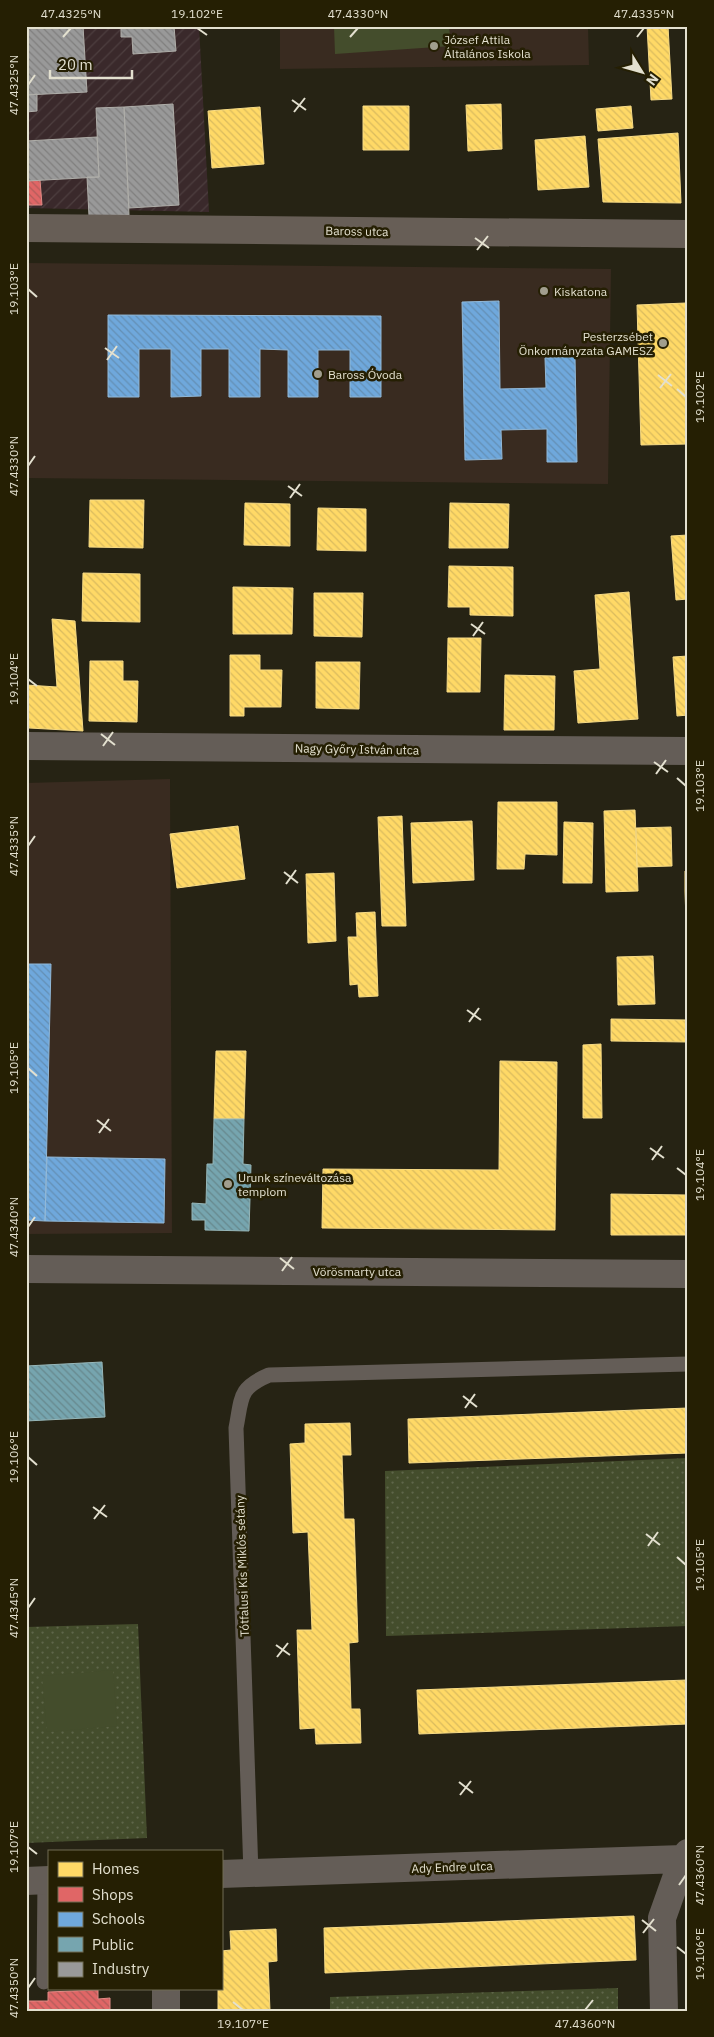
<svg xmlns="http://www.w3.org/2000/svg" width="714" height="2037" font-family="'IBM Plex Sans',sans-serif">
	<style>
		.industrial { fill: url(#industrial-furrows) }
		.education { fill: #392b20 }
		.grass { fill: url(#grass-dots) }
		.pitch { fill: #444d2c }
		.homes { fill: url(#homes-back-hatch); stroke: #f7db86 }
		.shops { fill: url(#shops-back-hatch); stroke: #e18b86 }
		.schools { fill: url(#schools-back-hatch); stroke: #92b9d8 }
		.public { fill: url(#public-back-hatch); stroke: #97b7b9 }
		.industry { fill: url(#industry-back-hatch); stroke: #afaea9 }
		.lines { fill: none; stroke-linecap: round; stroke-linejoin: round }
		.lane { stroke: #645d57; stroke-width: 15 }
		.street { stroke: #645d57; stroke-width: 28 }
		.secondary { stroke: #675e56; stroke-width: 28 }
		.ticks { fill: none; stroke: #e3e0cf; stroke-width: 2 }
		.poi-dot { fill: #a19e8e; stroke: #251f03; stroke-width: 2 }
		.labels { text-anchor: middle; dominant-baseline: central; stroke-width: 5; stroke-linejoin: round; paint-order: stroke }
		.poi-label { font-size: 12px; fill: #e3e0cf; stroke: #251f03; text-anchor: start }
		.street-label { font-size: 12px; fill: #e3e0cf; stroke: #251f03 }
		.neatline { fill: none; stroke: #e3e0cf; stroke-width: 2 }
		.ticks-label { font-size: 12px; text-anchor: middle; fill: #e3e0cf }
	</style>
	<defs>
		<pattern id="industrial-furrows" width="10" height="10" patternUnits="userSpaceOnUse" patternTransform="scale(1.25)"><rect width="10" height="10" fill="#3a292b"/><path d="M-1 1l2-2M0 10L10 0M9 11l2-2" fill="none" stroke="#4d3e3f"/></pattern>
		<pattern id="grass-dots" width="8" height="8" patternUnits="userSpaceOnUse" patternTransform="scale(1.25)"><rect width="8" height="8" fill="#444d2c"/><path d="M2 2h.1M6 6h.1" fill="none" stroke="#5f664a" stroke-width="1.8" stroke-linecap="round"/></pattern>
		<pattern id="homes-back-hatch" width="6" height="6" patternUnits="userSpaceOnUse" patternTransform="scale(1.25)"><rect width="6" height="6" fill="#ffd966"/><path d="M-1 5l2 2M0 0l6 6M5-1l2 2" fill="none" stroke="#dabb5e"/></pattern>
		<pattern id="shops-back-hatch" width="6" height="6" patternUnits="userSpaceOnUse" patternTransform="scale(1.25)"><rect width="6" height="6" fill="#e06666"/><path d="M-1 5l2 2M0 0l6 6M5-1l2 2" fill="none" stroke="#b15c5a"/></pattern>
		<pattern id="schools-back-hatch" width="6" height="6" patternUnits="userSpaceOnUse" patternTransform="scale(1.25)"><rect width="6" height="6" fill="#6fa8dc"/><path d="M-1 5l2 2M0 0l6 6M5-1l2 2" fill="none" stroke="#648fb4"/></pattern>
		<pattern id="public-back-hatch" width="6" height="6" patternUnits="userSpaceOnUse" patternTransform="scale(1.25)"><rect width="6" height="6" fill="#76a5af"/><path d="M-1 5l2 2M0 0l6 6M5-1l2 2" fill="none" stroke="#67888d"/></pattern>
		<pattern id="industry-back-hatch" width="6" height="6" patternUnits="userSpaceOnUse" patternTransform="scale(1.25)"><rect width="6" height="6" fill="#999"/><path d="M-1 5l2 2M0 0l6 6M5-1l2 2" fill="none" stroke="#807f7e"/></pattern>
	</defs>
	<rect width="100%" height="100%" fill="#262314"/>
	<!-- industrial -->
	<path class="industrial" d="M 26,26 L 199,26 L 209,212 L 26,208 Z"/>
	<!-- education -->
	<path class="education" d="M 280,26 L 588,26 L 589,65 L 280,69 Z
		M 26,263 L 611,269 L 608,484 L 26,478 Z
		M 170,779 L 172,1233 L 26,1234 L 26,783 Z"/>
	<!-- grass -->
	<path class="grass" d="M 688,1458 L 688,1626 L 386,1636 L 385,1471 Z
		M 138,1624 L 147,1838 L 26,1843 L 26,1627 Z
		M 618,1988 L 618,2011 L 330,2011 L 330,1997 Z"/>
	<!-- pitch -->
	<path class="pitch" d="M 334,26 L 449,26 L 451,46 L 335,54 Z
		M 113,1670 L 117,1726 L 47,1732 L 42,1676 Z"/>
	<!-- homes -->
	<path class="homes" d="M 647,26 L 668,26 L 672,99 L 651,100 Z
		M 501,104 L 502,149 L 468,151 L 466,105 Z
		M 363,106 L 409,106 L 409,150 L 363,150 Z
		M 631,106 L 633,128 L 598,131 L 596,109 Z
		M 260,107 L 264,164 L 212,168 L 208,111 Z
		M 678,133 L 681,203 L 603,202 L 598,139 Z
		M 585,136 L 589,187 L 538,190 L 535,140 Z
		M 686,303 L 688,444 L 641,445 L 637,305 Z
		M 90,500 L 144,500 L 143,548 L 89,547 Z
		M 245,503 L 290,504 L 290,546 L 244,545 Z
		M 450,503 L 509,504 L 508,548 L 449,548 Z
		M 318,508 L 366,509 L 366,551 L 317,550 Z
		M 688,535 L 688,599 L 676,600 L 671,536 Z
		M 449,566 L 513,567 L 513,616 L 470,615 L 470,607 L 448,607 Z
		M 83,573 L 140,574 L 140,622 L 82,621 Z
		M 233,587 L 293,588 L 292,634 L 233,634 Z
		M 629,592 L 638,719 L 578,723 L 574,671 L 600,669 L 595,595 Z
		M 314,593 L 363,593 L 362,637 L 314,636 Z
		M 52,619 L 75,621 L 83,731 L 29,728 L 27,685 L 57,687 Z
		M 448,638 L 481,638 L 480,692 L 447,692 Z
		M 230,655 L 260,655 L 260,670 L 282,670 L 281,707 L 244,707 L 244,716 L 230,716 Z
		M 688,656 L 688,715 L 677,716 L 673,657 Z
		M 90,661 L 123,661 L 123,681 L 138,681 L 137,722 L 89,721 Z
		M 316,662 L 360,662 L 359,709 L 316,708 Z
		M 505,675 L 555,676 L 554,730 L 504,730 Z
		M 498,802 L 557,802 L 557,855 L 525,854 L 524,869 L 497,869 Z
		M 635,810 L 638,891 L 606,892 L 604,811 Z
		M 402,816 L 406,926 L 382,926 L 378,817 Z
		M 472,821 L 474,880 L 413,883 L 411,823 Z
		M 564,822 L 593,823 L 592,883 L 563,883 Z
		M 238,826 L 245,879 L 177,888 L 170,834 Z
		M 671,827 L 672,866 L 637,867 L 636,828 Z
		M 685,871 L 688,871 L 688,891 L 685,891 Z
		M 334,873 L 336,941 L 308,943 L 306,874 Z
		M 685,891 L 688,891 L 688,921 L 686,921 Z
		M 375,912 L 378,996 L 359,997 L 358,984 L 350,985 L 348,937 L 357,937 L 356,913 Z
		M 653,956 L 655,1004 L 618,1005 L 617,957 Z
		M 611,1019 L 688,1020 L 688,1042 L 611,1041 Z
		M 601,1044 L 602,1118 L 583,1118 L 583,1045 Z
		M 216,1051 L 246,1051 L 244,1119 L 214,1119 Z
		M 500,1061 L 557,1062 L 555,1230 L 322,1228 L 323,1169 L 499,1170 Z
		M 611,1194 L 688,1195 L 688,1235 L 611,1235 Z
		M 688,1408 L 688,1453 L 409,1463 L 408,1419 Z
		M 350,1423 L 351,1455 L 342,1455 L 344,1519 L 354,1519 L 358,1642 L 349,1643 L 351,1709 L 360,1709 L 361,1743 L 316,1744 L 315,1728 L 300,1729 L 297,1630 L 312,1630 L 308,1532 L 293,1533 L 290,1444 L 305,1443 L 305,1424 Z
		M 687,1680 L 688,1724 L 419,1734 L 417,1690 Z
		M 634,1916 L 636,1960 L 325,1973 L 324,1928 Z
		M 276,1929 L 277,1961 L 268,1962 L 270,2011 L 218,2011 L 218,1988 L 221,1988 L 221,1951 L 231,1950 L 230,1931 Z"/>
	<!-- shops -->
	<path class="shops" d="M 40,180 L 42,205 L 26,205 L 26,181 Z
		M 98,1990 L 98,1999 L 110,1998 L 110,2011 L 28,2011 L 28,2001 L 48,2001 L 48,1992 Z"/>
	<!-- schools -->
	<path class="schools" d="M 499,301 L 500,389 L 546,388 L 545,358 L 575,357 L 577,462 L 547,462 L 547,429 L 501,430 L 502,459 L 465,460 L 462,302 Z
		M 108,315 L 381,316 L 381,397 L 350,397 L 350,350 L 318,350 L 318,397 L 288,397 L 288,350 L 260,349 L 260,397 L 229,397 L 229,349 L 201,349 L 201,396 L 171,397 L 171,349 L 139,349 L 139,397 L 108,397 Z
		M 26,964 L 51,964 L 45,1221 L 26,1220 Z
		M 47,1157 L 165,1159 L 164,1223 L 45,1221 Z"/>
	<!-- public -->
	<path class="public" d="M 214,1119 L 244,1119 L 243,1164 L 251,1165 L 249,1231 L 205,1230 L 205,1220 L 192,1220 L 192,1203 L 206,1204 L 207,1164 L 213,1164 Z
		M 102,1362 L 105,1417 L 26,1421 L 26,1366 Z"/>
	<!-- industry -->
	<path class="industry" d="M 26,26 L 83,26 L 87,92 L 26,95 Z
		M 121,26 L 174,26 L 176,51 L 133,54 L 132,37 L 121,37 Z
		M 37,94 L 37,111 L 26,112 L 26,95 Z
		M 173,104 L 179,205 L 129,208 L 124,107 Z
		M 124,107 L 129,215 L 89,216 L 87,177 L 99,177 L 96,108 Z
		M 97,137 L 99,177 L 27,181 L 26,141 Z"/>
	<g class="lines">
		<!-- lane -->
		<path class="lane" d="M 251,1874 L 236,1428 C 242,1398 238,1388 269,1375 L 688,1364
			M 44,1982 L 45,1880"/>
		<!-- street -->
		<path class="street" d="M 26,746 L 688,751
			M 26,1269 L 688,1274
			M 221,1874 L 683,1859
			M 26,1881 L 49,1880
			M 166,1988 L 166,2011
			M 664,2011 L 662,1918 L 683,1859 L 688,1853"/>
		<!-- secondary -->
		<path class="secondary" d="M 26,228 L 688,234"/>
	</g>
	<!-- ticks -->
	<path class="ticks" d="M 197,28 L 207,35M 63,37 L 71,28M 350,37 L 358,28M 637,37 L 644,28M 28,85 L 35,75M 292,100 L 306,110M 294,112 L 305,98M 475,238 L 489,248M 477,250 L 488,236M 28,289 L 37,297M 105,348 L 119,358M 107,360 L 117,346M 658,375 L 672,386M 660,388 L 671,374M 677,389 L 686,397M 28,466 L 35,456M 288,486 L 302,496M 290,498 L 300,484M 471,624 L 485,634M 473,636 L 483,622M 28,679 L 37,686M 101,734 L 115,745M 103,746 L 113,732M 654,762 L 668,772M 656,774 L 666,760M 677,778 L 686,786M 28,846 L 35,836M 284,872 L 298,883M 286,884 L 296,870M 467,1010 L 481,1020M 469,1022 L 479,1008M 28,1068 L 37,1076M 97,1120 L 111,1131M 99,1133 L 109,1119M 650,1148 L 664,1158M 652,1160 L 662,1146M 677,1168 L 686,1175M 28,1227 L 35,1217M 280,1258 L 294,1269M 282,1271 L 292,1257M 463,1396 L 477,1407M 465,1408 L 475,1394M 28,1457 L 37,1465M 93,1507 L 107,1517M 94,1519 L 105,1505M 646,1534 L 660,1545M 648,1546 L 658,1532M 677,1557 L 686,1565M 28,1608 L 35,1598M 276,1645 L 290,1655M 277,1657 L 288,1643M 459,1782 L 473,1793M 460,1795 L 471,1781M 28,1847 L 37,1854M 679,1885 L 686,1875M 642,1920 L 656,1931M 643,1933 L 654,1919M 677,1947 L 686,1954M 28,1988 L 35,1978M 233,2002 L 243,2010M 585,2010 L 593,2000"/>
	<!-- markers -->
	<g class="poi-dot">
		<circle cx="434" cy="46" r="5"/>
		<circle cx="544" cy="291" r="5"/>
		<circle cx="663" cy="343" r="5"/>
		<circle cx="318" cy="374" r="5"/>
		<circle cx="228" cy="1184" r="5"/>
	</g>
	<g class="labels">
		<!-- poi labels -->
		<g class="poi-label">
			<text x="444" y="39">József Attila<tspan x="444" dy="14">Általános Iskola</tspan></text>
			<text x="554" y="291">Kiskatona</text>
			<text x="653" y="336" text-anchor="end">Pesterzsébet<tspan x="653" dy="14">Önkormányzata GAMESZ</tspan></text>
			<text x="328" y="374">Baross Óvoda</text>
			<text x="238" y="1177">Urunk színeváltozása<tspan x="238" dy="14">templom</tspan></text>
		</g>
		<!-- street labels -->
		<g class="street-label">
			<text transform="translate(357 231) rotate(1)">Baross utca</text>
			<text transform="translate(357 749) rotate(1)">Nagy Győry István utca</text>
			<text x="357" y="1271">Vörösmarty utca</text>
			<text transform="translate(242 1566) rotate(-92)">Tótfalusi Kis Miklós sétány</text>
			<text transform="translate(452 1867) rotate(-2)">Ady Endre utca</text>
		</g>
	</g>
	<!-- border -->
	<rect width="714" height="2037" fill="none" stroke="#251f03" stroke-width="55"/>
	<!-- legend -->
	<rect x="48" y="1850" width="175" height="140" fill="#251f03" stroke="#716c55"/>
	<rect x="58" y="1862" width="25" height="15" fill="#ffd966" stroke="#716c55"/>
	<text x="92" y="1874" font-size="15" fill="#e3e0cf">Homes</text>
	<rect x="58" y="1887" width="25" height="15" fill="#e06666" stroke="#716c55"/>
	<text x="92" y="1900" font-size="15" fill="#e3e0cf">Shops</text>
	<rect x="58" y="1912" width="25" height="15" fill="#6fa8dc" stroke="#716c55"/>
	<text x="92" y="1924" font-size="15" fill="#e3e0cf">Schools</text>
	<rect x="58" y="1937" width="25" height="15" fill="#76a5af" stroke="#716c55"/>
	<text x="92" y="1950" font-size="15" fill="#e3e0cf">Public</text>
	<rect x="58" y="1962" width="25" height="15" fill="#999999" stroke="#716c55"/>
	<text x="92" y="1974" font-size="15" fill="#e3e0cf">Industry</text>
	<!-- north arrow -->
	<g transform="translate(642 72) rotate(127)" stroke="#251f03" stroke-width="4" paint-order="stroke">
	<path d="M0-4L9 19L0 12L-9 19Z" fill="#e3e0cf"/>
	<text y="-8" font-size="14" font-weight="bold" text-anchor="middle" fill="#e3e0cf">N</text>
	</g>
	<!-- scale -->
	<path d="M50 70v8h82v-8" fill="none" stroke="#e3e0cf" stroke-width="2.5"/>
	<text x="58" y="70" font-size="15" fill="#e3e0cf" stroke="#251f03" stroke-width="4" paint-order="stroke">20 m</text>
	<rect x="28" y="28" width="658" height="1982" class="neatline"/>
	<g class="ticks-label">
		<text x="71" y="18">47.4325°N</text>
		<text x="197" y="18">19.102°E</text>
		<text x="358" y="18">47.4330°N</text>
		<text x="644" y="18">47.4335°N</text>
		<text transform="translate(14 85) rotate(-90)" y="4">47.4325°N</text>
		<text transform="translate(14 289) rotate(-90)" y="4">19.103°E</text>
		<text transform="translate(700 397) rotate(-90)" y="4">19.102°E</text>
		<text transform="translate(14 466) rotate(-90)" y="4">47.4330°N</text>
		<text transform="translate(14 679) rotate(-90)" y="4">19.104°E</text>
		<text transform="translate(700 786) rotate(-90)" y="4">19.103°E</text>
		<text transform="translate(14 846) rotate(-90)" y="4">47.4335°N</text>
		<text transform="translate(14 1068) rotate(-90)" y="4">19.105°E</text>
		<text transform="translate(700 1175) rotate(-90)" y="4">19.104°E</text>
		<text transform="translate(14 1227) rotate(-90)" y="4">47.4340°N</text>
		<text transform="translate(14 1457) rotate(-90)" y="4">19.106°E</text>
		<text transform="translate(700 1565) rotate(-90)" y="4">19.105°E</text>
		<text transform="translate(14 1608) rotate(-90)" y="4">47.4345°N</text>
		<text transform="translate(14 1847) rotate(-90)" y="4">19.107°E</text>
		<text transform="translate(700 1875) rotate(-90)" y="4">47.4360°N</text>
		<text transform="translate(700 1954) rotate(-90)" y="4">19.106°E</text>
		<text transform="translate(14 1988) rotate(-90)" y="4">47.4350°N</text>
		<text x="243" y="2028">19.107°E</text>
		<text x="585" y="2028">47.4360°N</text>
	</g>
</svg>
